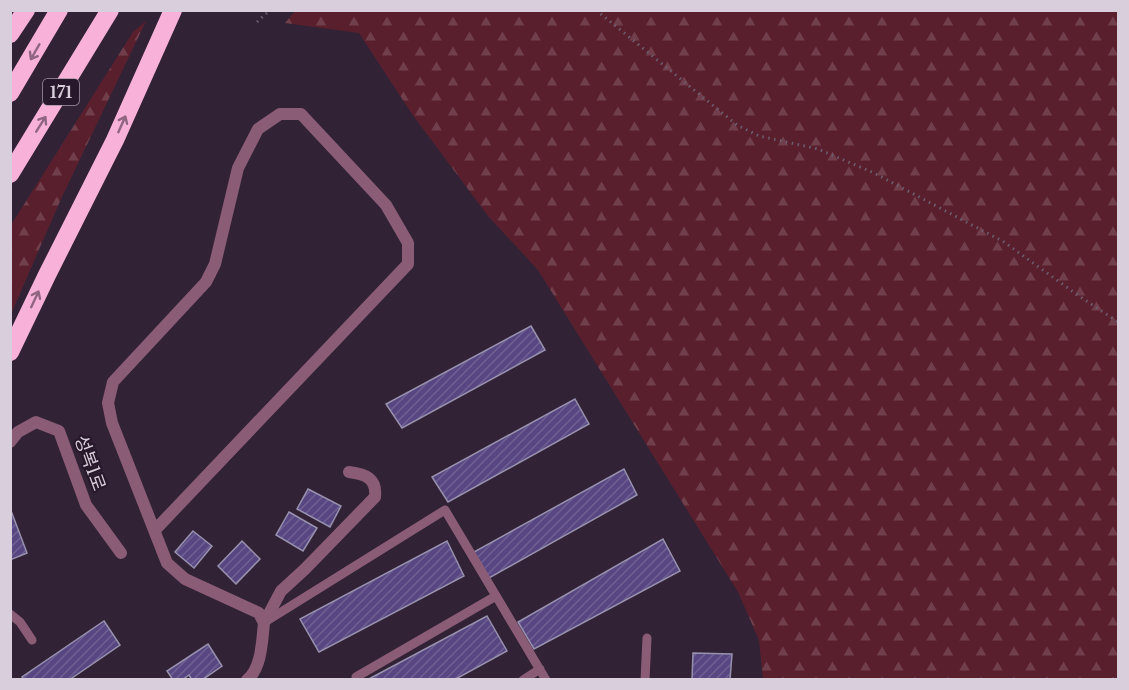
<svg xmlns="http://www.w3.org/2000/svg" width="1129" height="690" font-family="'Libre Baskerville','Noto Sans KR',serif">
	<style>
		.forest { fill: url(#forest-firs) }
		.building { fill: url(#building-hatch); stroke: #9892ae; stroke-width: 1.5 }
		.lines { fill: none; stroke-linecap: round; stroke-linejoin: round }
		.path { stroke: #6d5e70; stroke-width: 3; stroke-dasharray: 1.5 4.5; stroke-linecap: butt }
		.service { stroke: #8a5c76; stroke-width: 9 }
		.minor { stroke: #8a5c76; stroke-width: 12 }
		.motorway { stroke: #f8b2da; stroke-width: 18 }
		.oneway { stroke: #906582 }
		.labels { text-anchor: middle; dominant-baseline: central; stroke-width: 4.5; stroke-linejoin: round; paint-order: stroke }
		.shield { fill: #28182b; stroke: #a497a6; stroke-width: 1.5 }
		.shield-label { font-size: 16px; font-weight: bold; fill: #d9cedb }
		.street-label { font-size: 18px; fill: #d9cedb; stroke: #28182b }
	</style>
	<defs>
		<pattern id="forest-firs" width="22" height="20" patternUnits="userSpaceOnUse" patternTransform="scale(1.5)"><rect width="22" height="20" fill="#5a1f2d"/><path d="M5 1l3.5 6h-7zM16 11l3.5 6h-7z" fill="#713e4b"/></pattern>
		<pattern id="building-hatch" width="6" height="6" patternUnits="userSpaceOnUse" patternTransform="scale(1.5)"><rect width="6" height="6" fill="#574682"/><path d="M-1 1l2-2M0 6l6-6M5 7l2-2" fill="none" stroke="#6f6093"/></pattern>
	</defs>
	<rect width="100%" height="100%" fill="#322236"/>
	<!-- forest -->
	<path class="forest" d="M 296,10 L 1118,11 L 1118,679 L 763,679 L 759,640 L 738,592 L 538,270 L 488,216 L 412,114 L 359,33 L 285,23 Z
		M 146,21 L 61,199 L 11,314 L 11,225 L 133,32 Z"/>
	<!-- building -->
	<path class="building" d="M 531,326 L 545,350 L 402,428 L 386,404 Z
		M 575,399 L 589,424 L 448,502 L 432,477 Z
		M 624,469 L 637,495 L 489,578 L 474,552 Z
		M 308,489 L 341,506 L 330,527 L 297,509 Z
		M 10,508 L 27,553 L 10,560 Z
		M 289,512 L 317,528 L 303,551 L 276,535 Z
		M 193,531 L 212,546 L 194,568 L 175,552 Z
		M 663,539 L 680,571 L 534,649 L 518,622 Z
		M 242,541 L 260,559 L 236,584 L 218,566 Z
		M 447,541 L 464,576 L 319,652 L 300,619 Z
		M 487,616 L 507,651 L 454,680 L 367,680 Z
		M 104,621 L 120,645 L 69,680 L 24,680 L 22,677 Z
		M 208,644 L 222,666 L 202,680 L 192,680 L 189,675 L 182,680 L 173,680 L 167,671 Z
		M 693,653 L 732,654 L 730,680 L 692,680 Z"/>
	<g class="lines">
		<!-- path -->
		<path class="path" d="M 596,10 L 737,125 L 759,136 L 818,149 L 874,173 L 1004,242 L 1079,296 L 1118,322
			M 257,22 L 270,10"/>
		<!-- service -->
		<path class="service" d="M 10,614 L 20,622 L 32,640
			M 265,622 L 445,510 L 546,680
			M 356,677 L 496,596
			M 523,680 L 540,669
			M 645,680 L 647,638"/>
		<!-- minor -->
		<path class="minor" d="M 10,442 L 18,432 L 36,422 L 59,431 L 86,505 L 121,553
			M 155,530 L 408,264 L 408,243 L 386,205 L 301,114 L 280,114 L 258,129 L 238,168 L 215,264 L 206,282 L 113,382 L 108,403 L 112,423 L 167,563 L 185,579 L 259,613 L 264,623 C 262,640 262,668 247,680
			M 264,623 L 281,591 L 305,569 L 375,497 C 377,478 365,474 349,472"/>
		<!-- motorway -->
		<path class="motorway" d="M 10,34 L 26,10
			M 10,93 L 59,10
			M 10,174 L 110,10
			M 10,352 L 47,275 L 115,140 L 173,10"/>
	</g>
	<!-- one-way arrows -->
	<defs><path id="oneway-shaft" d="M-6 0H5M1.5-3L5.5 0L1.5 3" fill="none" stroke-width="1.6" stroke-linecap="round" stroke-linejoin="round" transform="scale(1.5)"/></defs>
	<g class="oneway">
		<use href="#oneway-shaft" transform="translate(35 52) rotate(120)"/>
		<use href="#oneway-shaft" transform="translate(41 124) rotate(-58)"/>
		<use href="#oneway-shaft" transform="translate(122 124) rotate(-66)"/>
		<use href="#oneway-shaft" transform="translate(35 299) rotate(-65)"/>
	</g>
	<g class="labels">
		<!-- shield labels -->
		<rect class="shield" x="43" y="79" width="36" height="26" rx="4.5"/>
		<g class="shield-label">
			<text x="61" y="92">171</text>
		</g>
		<!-- street labels -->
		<g class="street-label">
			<text transform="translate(90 463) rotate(70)">성복1로</text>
		</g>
	</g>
	<!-- border -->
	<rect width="1129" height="690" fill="none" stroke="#d9cedb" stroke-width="24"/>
</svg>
